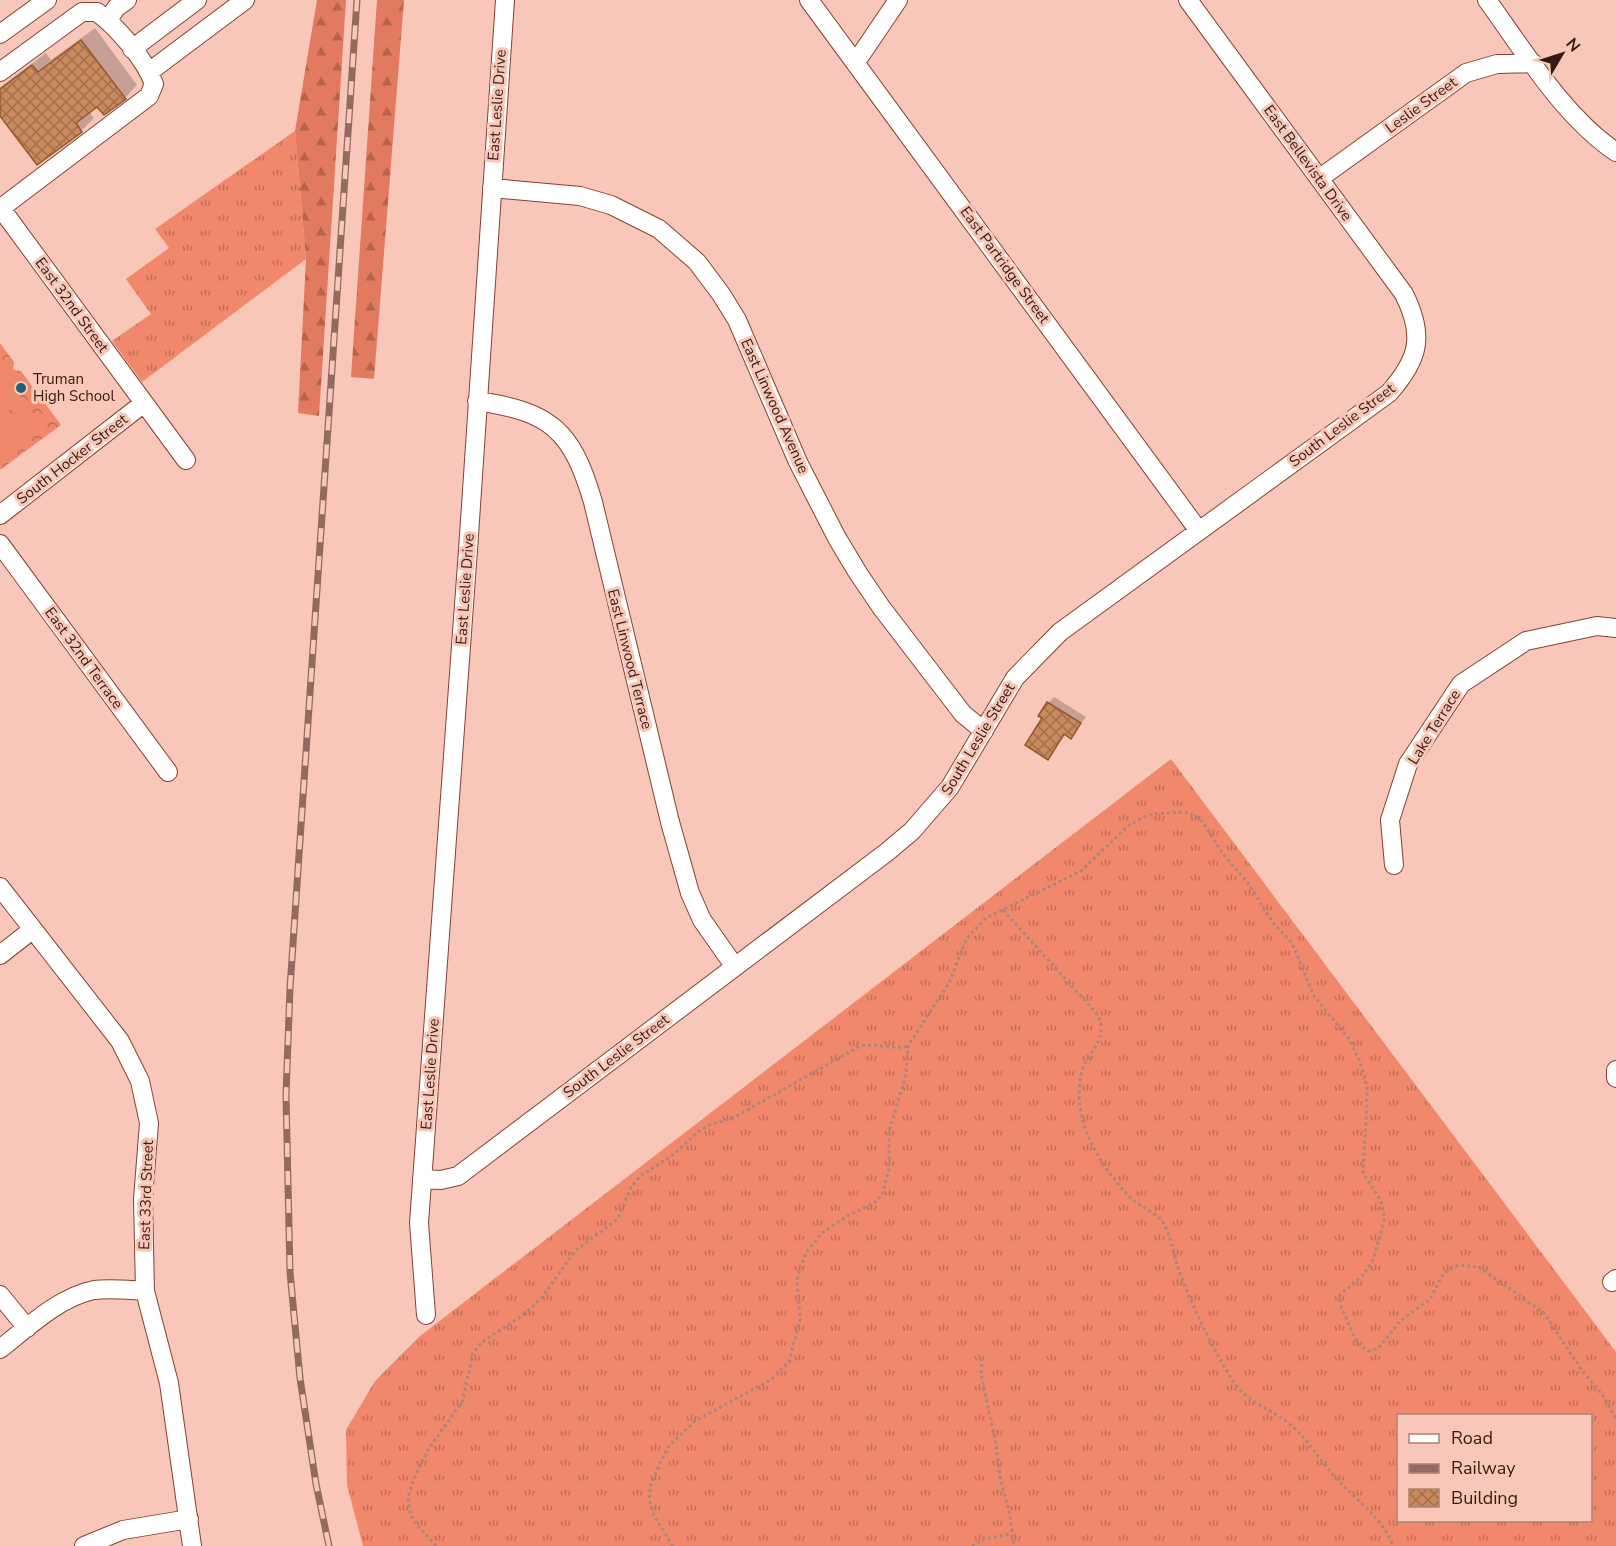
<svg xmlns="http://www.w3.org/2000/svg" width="1616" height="1546" font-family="'Nunito Sans',sans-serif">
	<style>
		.grass { fill: url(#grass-tufts); fill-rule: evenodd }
		.forest { fill: url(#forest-firs) }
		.park { fill: url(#park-crowns) }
		.pitch { fill: #f1886c }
		.shadow { fill: #0003 }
		.building { fill: url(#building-cross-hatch); stroke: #94592b; stroke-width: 1.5 }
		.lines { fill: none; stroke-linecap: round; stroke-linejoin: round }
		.minor-casing { stroke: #86412f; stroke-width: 20 }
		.path { stroke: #af8579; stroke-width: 3; stroke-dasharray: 3 3; stroke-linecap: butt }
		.minor { stroke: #fff; stroke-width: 18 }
		.rail-casing { stroke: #926b60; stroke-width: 7 }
		.rail { stroke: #f8c7b9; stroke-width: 4.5; stroke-dasharray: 14; stroke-linecap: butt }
		.poi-dot { fill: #1c6373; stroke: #f8c7b9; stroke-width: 2 }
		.labels { text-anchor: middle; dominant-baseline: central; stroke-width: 6; stroke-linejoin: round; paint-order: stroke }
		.street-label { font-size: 15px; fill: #381a12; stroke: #f8c7b9 }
		.poi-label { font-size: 15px; fill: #381a12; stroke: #f8c7b9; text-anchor: start }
	</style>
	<defs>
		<pattern id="grass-tufts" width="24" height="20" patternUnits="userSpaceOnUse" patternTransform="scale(1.5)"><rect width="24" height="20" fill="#f1886c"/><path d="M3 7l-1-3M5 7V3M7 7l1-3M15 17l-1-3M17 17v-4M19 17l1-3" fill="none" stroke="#c46e57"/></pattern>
		<pattern id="forest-firs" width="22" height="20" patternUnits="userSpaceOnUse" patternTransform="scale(1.5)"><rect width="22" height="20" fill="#e27a5f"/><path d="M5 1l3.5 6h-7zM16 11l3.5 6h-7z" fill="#b8634d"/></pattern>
		<pattern id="park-crowns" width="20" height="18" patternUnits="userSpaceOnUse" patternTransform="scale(1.5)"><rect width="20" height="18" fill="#f1886c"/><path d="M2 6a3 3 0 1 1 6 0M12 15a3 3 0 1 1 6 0" fill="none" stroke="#c46e57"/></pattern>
		<pattern id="building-cross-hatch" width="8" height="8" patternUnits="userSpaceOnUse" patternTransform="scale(1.5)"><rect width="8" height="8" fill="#c9895c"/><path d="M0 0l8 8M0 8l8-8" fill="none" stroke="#a46f4b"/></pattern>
	</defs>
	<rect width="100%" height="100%" fill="#f8c7b9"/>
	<!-- grass -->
	<path class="grass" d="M 295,131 L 306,259 L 142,382 L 112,341 L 151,314 L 126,279 L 169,248 L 155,229 Z
		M 1171,759 L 1616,1352 L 1616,1546 L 363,1546 L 347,1485 L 346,1430 L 375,1381 L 420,1336 ZM 1398,1416 L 1590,1416 L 1590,1520 L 1398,1520 Z"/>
	<!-- forest -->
	<path class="forest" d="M 317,0 L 346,0 L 319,416 L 298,413 L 306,259 L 295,131 Z
		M 377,0 L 404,0 L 374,379 L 351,377 Z"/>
	<!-- park -->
	<path class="park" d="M 0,343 L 14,362 L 13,370 L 21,371 L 34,389 L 33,397 L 41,398 L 61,425 L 0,470 Z"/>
	<!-- pitch -->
	<path class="pitch" d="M 8,380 L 23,400 L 0,417 L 0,386 Z
		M 28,406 L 43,427 L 0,458 L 0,427 Z"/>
	<!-- shadow -->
	<path class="shadow" d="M 95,28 L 137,85 L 125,98 L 98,105 L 89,111 L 94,118 L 81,131 L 0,114 L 0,88 L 2,86 L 46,53 L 51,60 Z
		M 1054,697 L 1086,717 L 1071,737 L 1066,734 L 1048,758 L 1044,717 L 1048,703 Z"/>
	<!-- building -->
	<path class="building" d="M 81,40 L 126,99 L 104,115 L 97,107 L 76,123 L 82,132 L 37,165 L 0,116 L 0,89 L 32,65 L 38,72 Z
		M 1047,702 L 1081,723 L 1071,739 L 1064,734 L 1048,760 L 1025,745 L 1042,718 L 1038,716 Z"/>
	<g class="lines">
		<defs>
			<path id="minor" d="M 809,0 L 1199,531
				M 1487,0 C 1524,51 1564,117 1616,152
				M 108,20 L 116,8 L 127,0
				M 0,34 L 47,0
				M 132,49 L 197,0
				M 856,62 L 898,0
				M 0,72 L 82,12 L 97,12 C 118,28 145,59 154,84 L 149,96 L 1,208
				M 149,72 L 245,0
				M 1320,178 L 1466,73 L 1497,64 L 1533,63
				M 492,188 L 580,196 L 611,205 L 659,229 L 697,262 L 721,294 L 737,320 L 798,462 L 837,538 L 858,573 L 881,607 L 963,714 L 984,731
				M 0,207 L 186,460
				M 477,401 C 551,412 572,430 593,502 L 670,822 L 690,893 L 702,920 L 735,967
				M 0,515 L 144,403
				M 0,544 L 168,772
				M 1394,865 L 1390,820 L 1408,764 L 1461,684 L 1526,641 L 1597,626 L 1616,628
				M 0,887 L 120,1041 L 140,1081 L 149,1123 L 143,1199 L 145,1291 L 169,1383 L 192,1546
				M 0,955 L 32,930
				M 1616,1070 L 1616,1078
				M 422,1179 L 441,1180 L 458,1176 L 887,852 L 912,831 L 950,787 L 1015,678 L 1060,632 L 1389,393 C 1419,359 1425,336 1404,294 L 1188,0
				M 1612,1282 L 1616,1279
				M 0,1295 L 27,1328
				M 426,1315 L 419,1223 L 468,550 L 505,0
				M 0,1349 C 27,1328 59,1297 94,1290 C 111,1288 128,1290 145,1291
				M 84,1546 L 123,1530 L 189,1519"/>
		</defs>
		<!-- minor casing -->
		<use href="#minor" class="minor-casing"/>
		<!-- path -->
		<path class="path" d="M 1003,910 L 1098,1015 C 1108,1040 1091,1047 1083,1069 C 1077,1085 1079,1106 1083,1122 C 1089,1145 1114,1183 1132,1199 C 1141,1207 1153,1211 1161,1220 C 1172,1234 1173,1255 1179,1271 C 1192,1305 1214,1352 1233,1381 C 1246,1401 1270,1409 1287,1422 C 1305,1436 1315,1453 1329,1470 C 1347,1493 1384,1518 1393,1546
			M 982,1358 L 981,1374 L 996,1444 L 1000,1477 L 1010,1515 L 1014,1546
			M 436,1546 L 413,1520 L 410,1512 L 408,1497 L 414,1478 L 429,1448 L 462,1402 L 473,1353 L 482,1342 L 523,1315 L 533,1306 L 542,1297 L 575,1251 L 616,1220 L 620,1215 L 630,1189 L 640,1176 L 673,1155 L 698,1132 L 709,1125 L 733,1118 L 860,1046 C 876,1043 893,1050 908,1046
			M 673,1546 L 654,1516 L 649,1499 L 651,1484 L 661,1461 L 669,1446 L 695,1421 L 772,1379 L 789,1362 L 800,1319 L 797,1280 L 801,1264 L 808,1250 L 822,1233 L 849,1215 L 874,1203 L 882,1195 L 889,1170 L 889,1131 L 906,1075 L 908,1046 L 949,983 L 967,938 L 986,918 L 1081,871 L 1128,826 L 1144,817 L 1153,814 L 1185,812 L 1198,817 L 1203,822 L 1222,853 L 1248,883 L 1273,923 L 1292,943 L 1314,996 L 1349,1039 L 1360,1062 L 1367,1086 L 1367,1104 L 1363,1173 L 1380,1199 L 1385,1218 L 1373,1260 L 1363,1275 L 1340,1295 L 1340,1304 L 1357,1343 L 1368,1351 L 1377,1349 L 1381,1345 L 1400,1321 L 1430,1299 L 1442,1276 L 1450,1268 L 1460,1265 L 1479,1267 L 1544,1313 L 1581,1369 L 1604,1397 L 1616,1419
			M 972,1546 L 984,1539 L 1011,1534"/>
		<!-- minor -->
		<use href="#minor" class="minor"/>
		<defs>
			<path id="rail" d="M 329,1546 L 316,1484 L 300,1378 L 290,1272 L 286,1095 L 290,988 L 357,0"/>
		</defs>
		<!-- rail casing -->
		<use href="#rail" class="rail-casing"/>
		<!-- rail -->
		<use href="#rail" class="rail"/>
	</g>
	<!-- markers -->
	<circle class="poi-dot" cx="21" cy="388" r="6"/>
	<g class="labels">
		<!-- street labels -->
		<g class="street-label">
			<text transform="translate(497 105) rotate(-86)">East Leslie Drive</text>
			<text transform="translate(1421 105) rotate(-36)">Leslie Street</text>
			<text transform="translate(1308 163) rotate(54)">East Bellevista Drive</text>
			<text transform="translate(1005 265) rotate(54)">East Partridge Street</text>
			<text transform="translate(72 305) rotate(54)">East 32nd Street</text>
			<text transform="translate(775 406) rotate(66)">East Linwood Avenue</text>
			<text transform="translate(1342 425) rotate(-37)">South Leslie Street</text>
			<text transform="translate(72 459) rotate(-38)">South Hocker Street</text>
			<text transform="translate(465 589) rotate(-86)">East Leslie Drive</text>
			<text transform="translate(84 658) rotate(54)">East 32nd Terrace</text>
			<text transform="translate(630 659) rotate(76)">East Linwood Terrace</text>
			<text transform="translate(1434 727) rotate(-58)">Lake Terrace</text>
			<text transform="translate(978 739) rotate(-59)">South Leslie Street</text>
			<text transform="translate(616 1056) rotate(-37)">South Leslie Street</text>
			<text transform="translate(430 1074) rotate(-86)">East Leslie Drive</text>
			<text transform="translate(146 1195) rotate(-88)">East 33rd Street</text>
		</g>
		<!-- poi labels -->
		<g class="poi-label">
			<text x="33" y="379">Truman<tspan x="33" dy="17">High School</tspan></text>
		</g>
	</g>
	<!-- legend -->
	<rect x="1397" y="1414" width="195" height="108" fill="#f8c7b9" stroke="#ab8276" stroke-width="1.5"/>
	<rect x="1409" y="1434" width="30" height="9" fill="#ffffff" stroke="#ab8276" stroke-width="1.5"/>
	<text x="1451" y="1444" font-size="18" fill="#381a12">Road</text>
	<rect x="1409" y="1464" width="30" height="9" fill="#926b60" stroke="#ab8276" stroke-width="1.5"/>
	<text x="1451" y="1474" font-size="18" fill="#381a12">Railway</text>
	<rect x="1409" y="1489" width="30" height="18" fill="url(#building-cross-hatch)" stroke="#ab8276" stroke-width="1.5"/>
	<text x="1451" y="1504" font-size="18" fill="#381a12">Building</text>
	<!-- north arrow -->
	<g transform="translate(1562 54) rotate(51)" stroke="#f8c7b9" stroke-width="4.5" paint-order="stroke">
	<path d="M0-4.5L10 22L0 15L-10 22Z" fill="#381a12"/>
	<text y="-9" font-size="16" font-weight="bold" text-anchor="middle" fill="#381a12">N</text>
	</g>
</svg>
